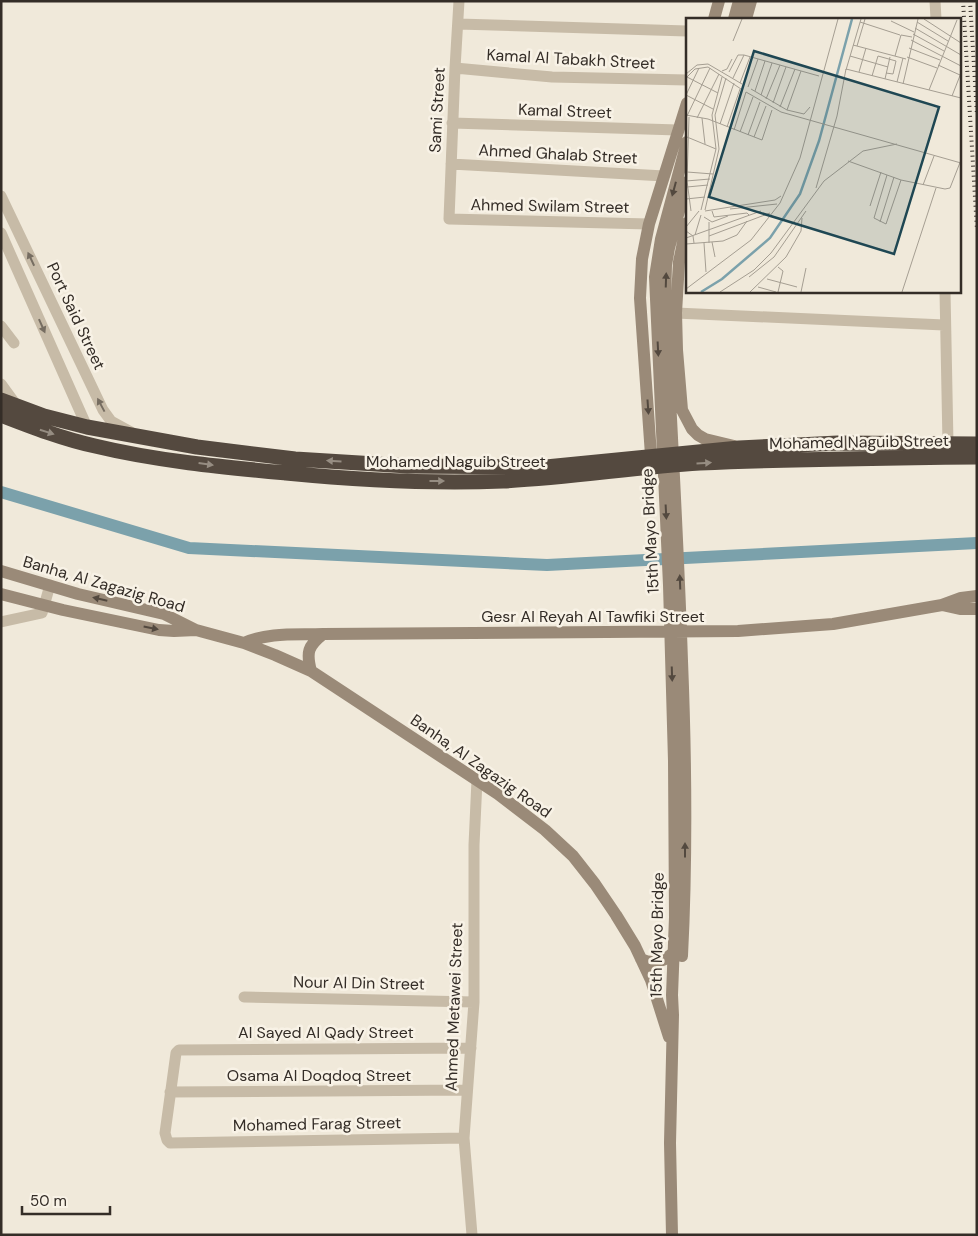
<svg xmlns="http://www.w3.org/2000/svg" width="978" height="1236" font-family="'DM Sans',sans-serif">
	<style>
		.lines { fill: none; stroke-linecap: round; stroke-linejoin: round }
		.canal { stroke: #7ba1ab; stroke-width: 12 }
		.street { stroke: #c7bba7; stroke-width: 11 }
		.secondary { stroke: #9a8a78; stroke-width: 12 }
		.highway { stroke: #54493f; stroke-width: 15 }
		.rail { stroke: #342d27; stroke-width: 4; stroke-dasharray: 1 4; stroke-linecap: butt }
		.oneway { fill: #53493f }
		.oneway2 { fill: #766d61 }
		.oneway3 { fill: #968d82 }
		.labels { text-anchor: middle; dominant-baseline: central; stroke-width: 5; stroke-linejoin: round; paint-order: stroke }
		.street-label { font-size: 16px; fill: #342d27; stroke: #f8f2e6 }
		.inset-river { fill: none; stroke: #7ba1ab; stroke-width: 2.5 }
		.inset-road { fill: none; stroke: #a59e92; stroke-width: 1 }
		.view { fill: #1f4753; fill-opacity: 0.15; stroke: #1f4753; stroke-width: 2.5 }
		.inset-edge { fill: none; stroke: #342d27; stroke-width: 2.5 }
	</style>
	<rect width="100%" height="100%" fill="#f0e9da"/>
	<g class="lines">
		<!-- canal -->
		<path class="canal" d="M 1,492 L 189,548 L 547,565 L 977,543"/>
		<!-- street -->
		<path class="street" d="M 459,1 L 455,68 L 449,219 L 649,224
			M 935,1 L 936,19
			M 458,24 L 687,31
			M 455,68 L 552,77 L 687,80
			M 452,123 L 678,130
			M 451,164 L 664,176
			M 1,196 L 103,410 L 111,421 L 131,432
			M 1,233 L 87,427
			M 945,291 L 948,444
			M 676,313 L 944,325
			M 1,326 L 14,343
			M 1,384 L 17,406
			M 1,622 L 42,613 L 50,585
			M 244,997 L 474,1002
			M 170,1092 L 467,1090
			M 464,1138 L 170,1143 L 167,1140 L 165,1133 L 176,1053 L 179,1050 L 471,1048
			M 472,1235 L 464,1138 L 474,1002 L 474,845 L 477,780"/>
		<!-- secondary -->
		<path class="secondary" d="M 714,19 L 719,1
			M 734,19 L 739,1
			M 746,19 L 751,1
			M 687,223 L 679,262 L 676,313 L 677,350 L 682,410 L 692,429 L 698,435 L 705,439 L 734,446
			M 651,455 L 640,298 L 642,259 L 649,224 L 687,103
			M 1,571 L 78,594 L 164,614 L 196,630 L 244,643 L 275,655 L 311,671 L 498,794 L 545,830 L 573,856 L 595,884 L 616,915 L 635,946 L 651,980 L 669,1037
			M 1,594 L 63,610 L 159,630 L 174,631 L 196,630
			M 942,605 L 960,609 L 977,609
			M 244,643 C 268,632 297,635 323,634 L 738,631 L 833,624 L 942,605 L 961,598 L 977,596
			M 311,671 C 306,652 308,646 323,634
			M 682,956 C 687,858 686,760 682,661 C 678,541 671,422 665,302 L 666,265 L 669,248 L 687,182
			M 641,959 C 653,965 664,962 674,952
			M 672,1235 L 670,1143 L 673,1015 L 672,995 L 675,917 L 674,761 L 669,585 L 655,277 L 661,239 L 687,142"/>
		<!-- highway -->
		<path class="highway" d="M 1,400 L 44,416 L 87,427 L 197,447 L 295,459 L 408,466 L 546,467 L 739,448 L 838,443 L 977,444
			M 1,415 C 32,427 63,439 95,446 C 157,461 222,467 286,473 C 358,480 431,484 503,481 C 569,478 634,467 700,463 C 792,459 884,458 977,457"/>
		<!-- rail -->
		<path class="rail" d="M 963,1 L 977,230
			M 970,1 L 977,115"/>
	</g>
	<!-- one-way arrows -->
	<defs><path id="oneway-solid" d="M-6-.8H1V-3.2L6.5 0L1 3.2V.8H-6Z" transform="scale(1.25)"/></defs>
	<g class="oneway">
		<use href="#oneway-solid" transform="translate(674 189) rotate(105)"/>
		<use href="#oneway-solid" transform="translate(666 280) rotate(-88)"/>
		<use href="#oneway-solid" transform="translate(658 349) rotate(87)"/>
		<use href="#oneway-solid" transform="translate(648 407) rotate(86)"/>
		<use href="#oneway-solid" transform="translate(666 512) rotate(87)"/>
		<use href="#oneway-solid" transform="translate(680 582) rotate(-92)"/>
		<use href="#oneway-solid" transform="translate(100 599) rotate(-167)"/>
		<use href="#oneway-solid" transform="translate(151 628) rotate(11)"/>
		<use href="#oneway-solid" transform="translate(672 674) rotate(88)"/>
		<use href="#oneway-solid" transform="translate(685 850) rotate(-90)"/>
	</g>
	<g class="oneway2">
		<use href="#oneway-solid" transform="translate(31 259) rotate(-115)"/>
		<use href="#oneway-solid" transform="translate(42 326) rotate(66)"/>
		<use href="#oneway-solid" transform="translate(101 405) rotate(-118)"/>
	</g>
	<g class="oneway3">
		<use href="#oneway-solid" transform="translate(47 432) rotate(18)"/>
		<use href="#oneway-solid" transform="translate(334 461) rotate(-177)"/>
		<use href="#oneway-solid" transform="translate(704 463) rotate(-3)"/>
		<use href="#oneway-solid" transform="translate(206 464) rotate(8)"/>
		<use href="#oneway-solid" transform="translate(437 481)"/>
	</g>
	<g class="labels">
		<!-- street labels -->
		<g class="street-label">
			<text transform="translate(571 59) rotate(3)">Kamal Al Tabakh Street</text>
			<text transform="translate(437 110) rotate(-87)">Sami Street</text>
			<text transform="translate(565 111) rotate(2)">Kamal Street</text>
			<text transform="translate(558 154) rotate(3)">Ahmed Ghalab Street</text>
			<text transform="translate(550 206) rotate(1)">Ahmed Swilam Street</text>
			<text transform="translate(76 316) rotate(65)">Port Said Street</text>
			<text transform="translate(859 442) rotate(-1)">Mohamed Naguib Street</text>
			<text x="456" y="461">Mohamed Naguib Street</text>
			<text transform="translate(650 531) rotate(-93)">15th Mayo Bridge</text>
			<text transform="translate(104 584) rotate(16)">Banha, Al Zagazig Road</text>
			<text x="593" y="616">Gesr Al Reyah Al Tawfiki Street</text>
			<text transform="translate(481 766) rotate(35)">Banha, Al Zagazig Road</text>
			<text transform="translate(657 935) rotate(-89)">15th Mayo Bridge</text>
			<text transform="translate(359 983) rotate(1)">Nour Al Din Street</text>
			<text transform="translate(454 1007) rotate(-88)">Ahmed Metawei Street</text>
			<text x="326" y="1032">Al Sayed Al Qady Street</text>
			<text x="319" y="1075">Osama Al Doqdoq Street</text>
			<text transform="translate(317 1124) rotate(-1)">Mohamed Farag Street</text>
		</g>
	</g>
	<!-- overview -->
	<g transform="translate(686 18)">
		<rect width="275" height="275" fill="#f0e9da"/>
		<path class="inset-river" d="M 15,274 L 36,261 L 84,220 L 114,176 L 133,123 L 166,1"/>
		<path class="inset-road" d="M 238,1 L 275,25M 205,3 L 228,14M 174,4 L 214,17M 231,4 L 262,23M 229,10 L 275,37M 227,16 L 258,33M 225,22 L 275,48M 47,23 L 56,1M 167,27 L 220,41M 171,28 L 179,1M 223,30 L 254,42M 58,37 L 133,58M 164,38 L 202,49M 209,38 L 215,17 L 226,19M 221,39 L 251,50M 252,47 L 274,57M 160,51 L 275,80M 160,52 L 175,1M 36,53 L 41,51 L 46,41M 43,54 L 52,37 L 58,37M 173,54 L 180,30M 0,56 L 11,47 L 22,46 L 56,66M 186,58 L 192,38 L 210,43 L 207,56 L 200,55M 1,59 L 32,75M 0,60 L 9,51 L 22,49 L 55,71M 47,60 L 58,37M 199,61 L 204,39M 211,64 L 217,40M 54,65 L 64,39M 217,66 L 232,1M 62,69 L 72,41M 65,71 L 101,92 L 118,96 L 124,89M 243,72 L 271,2M 69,73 L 79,43M 60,74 L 95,94 L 275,145M 0,77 L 27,91M 0,77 L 13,50M 75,77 L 86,45M 266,78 L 275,55M 80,81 L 94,47M 87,85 L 100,49M 94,89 L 109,51M 101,92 L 115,53M 0,97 L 22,101 L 76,122 L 86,92M 1,98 L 24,50M 3,99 L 1,163 L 5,193M 11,100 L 33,56M 16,100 L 19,126M 34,106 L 48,65M 41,109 L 54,71M 48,112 L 60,74M 54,114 L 67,79M 62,117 L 74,84M 1,119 L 30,131M 68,119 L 80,88M 162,143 L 215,162 L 259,171 L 264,170 L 275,142M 1,154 L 27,156M 201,157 L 188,200 L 200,206 L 215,162M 0,163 L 24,161M 237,167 L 248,138M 1,169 L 22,167M 130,170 L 151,98 L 160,51M 0,181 L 19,179M 184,188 L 195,154M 44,191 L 91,186M 15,192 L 30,131 L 26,97 L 36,59M 19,192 L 33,131 L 29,97 L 40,60M 19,193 L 89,182 L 95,178M 26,193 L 28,199 L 61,195 L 63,197M 18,199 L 26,204 L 42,198M 23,204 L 23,225M 194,204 L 208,159M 0,209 L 13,193M 0,213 L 7,218 L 8,225M 9,217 L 15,197M 23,218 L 84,195M 0,220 L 75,193M 26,224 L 29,239M 18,225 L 20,254M 0,226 L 37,223 L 51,217 L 61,203M 92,249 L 97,253 L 92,274M 63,259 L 88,239 L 120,193M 81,261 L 111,269M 72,269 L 90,274M 0,271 L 65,222 L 94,185 L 114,140 L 152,1M 34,274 L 68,252 L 85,235 L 138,163 L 177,133 L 211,126M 64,274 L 100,239 L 115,213 L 116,200M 115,274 L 120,250M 216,274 L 250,170"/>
		<path class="view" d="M 68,33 L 253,89 L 208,236 L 23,179 Z"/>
		<rect width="275" height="275" class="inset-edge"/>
	</g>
	<!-- border -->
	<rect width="978" height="1236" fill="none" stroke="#342d27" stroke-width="5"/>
	<!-- scale -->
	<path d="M22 1206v8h88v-8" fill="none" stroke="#342d27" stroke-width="2.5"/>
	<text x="30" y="1206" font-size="15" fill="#342d27" stroke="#f8f2e6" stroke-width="4" paint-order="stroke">50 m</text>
</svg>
